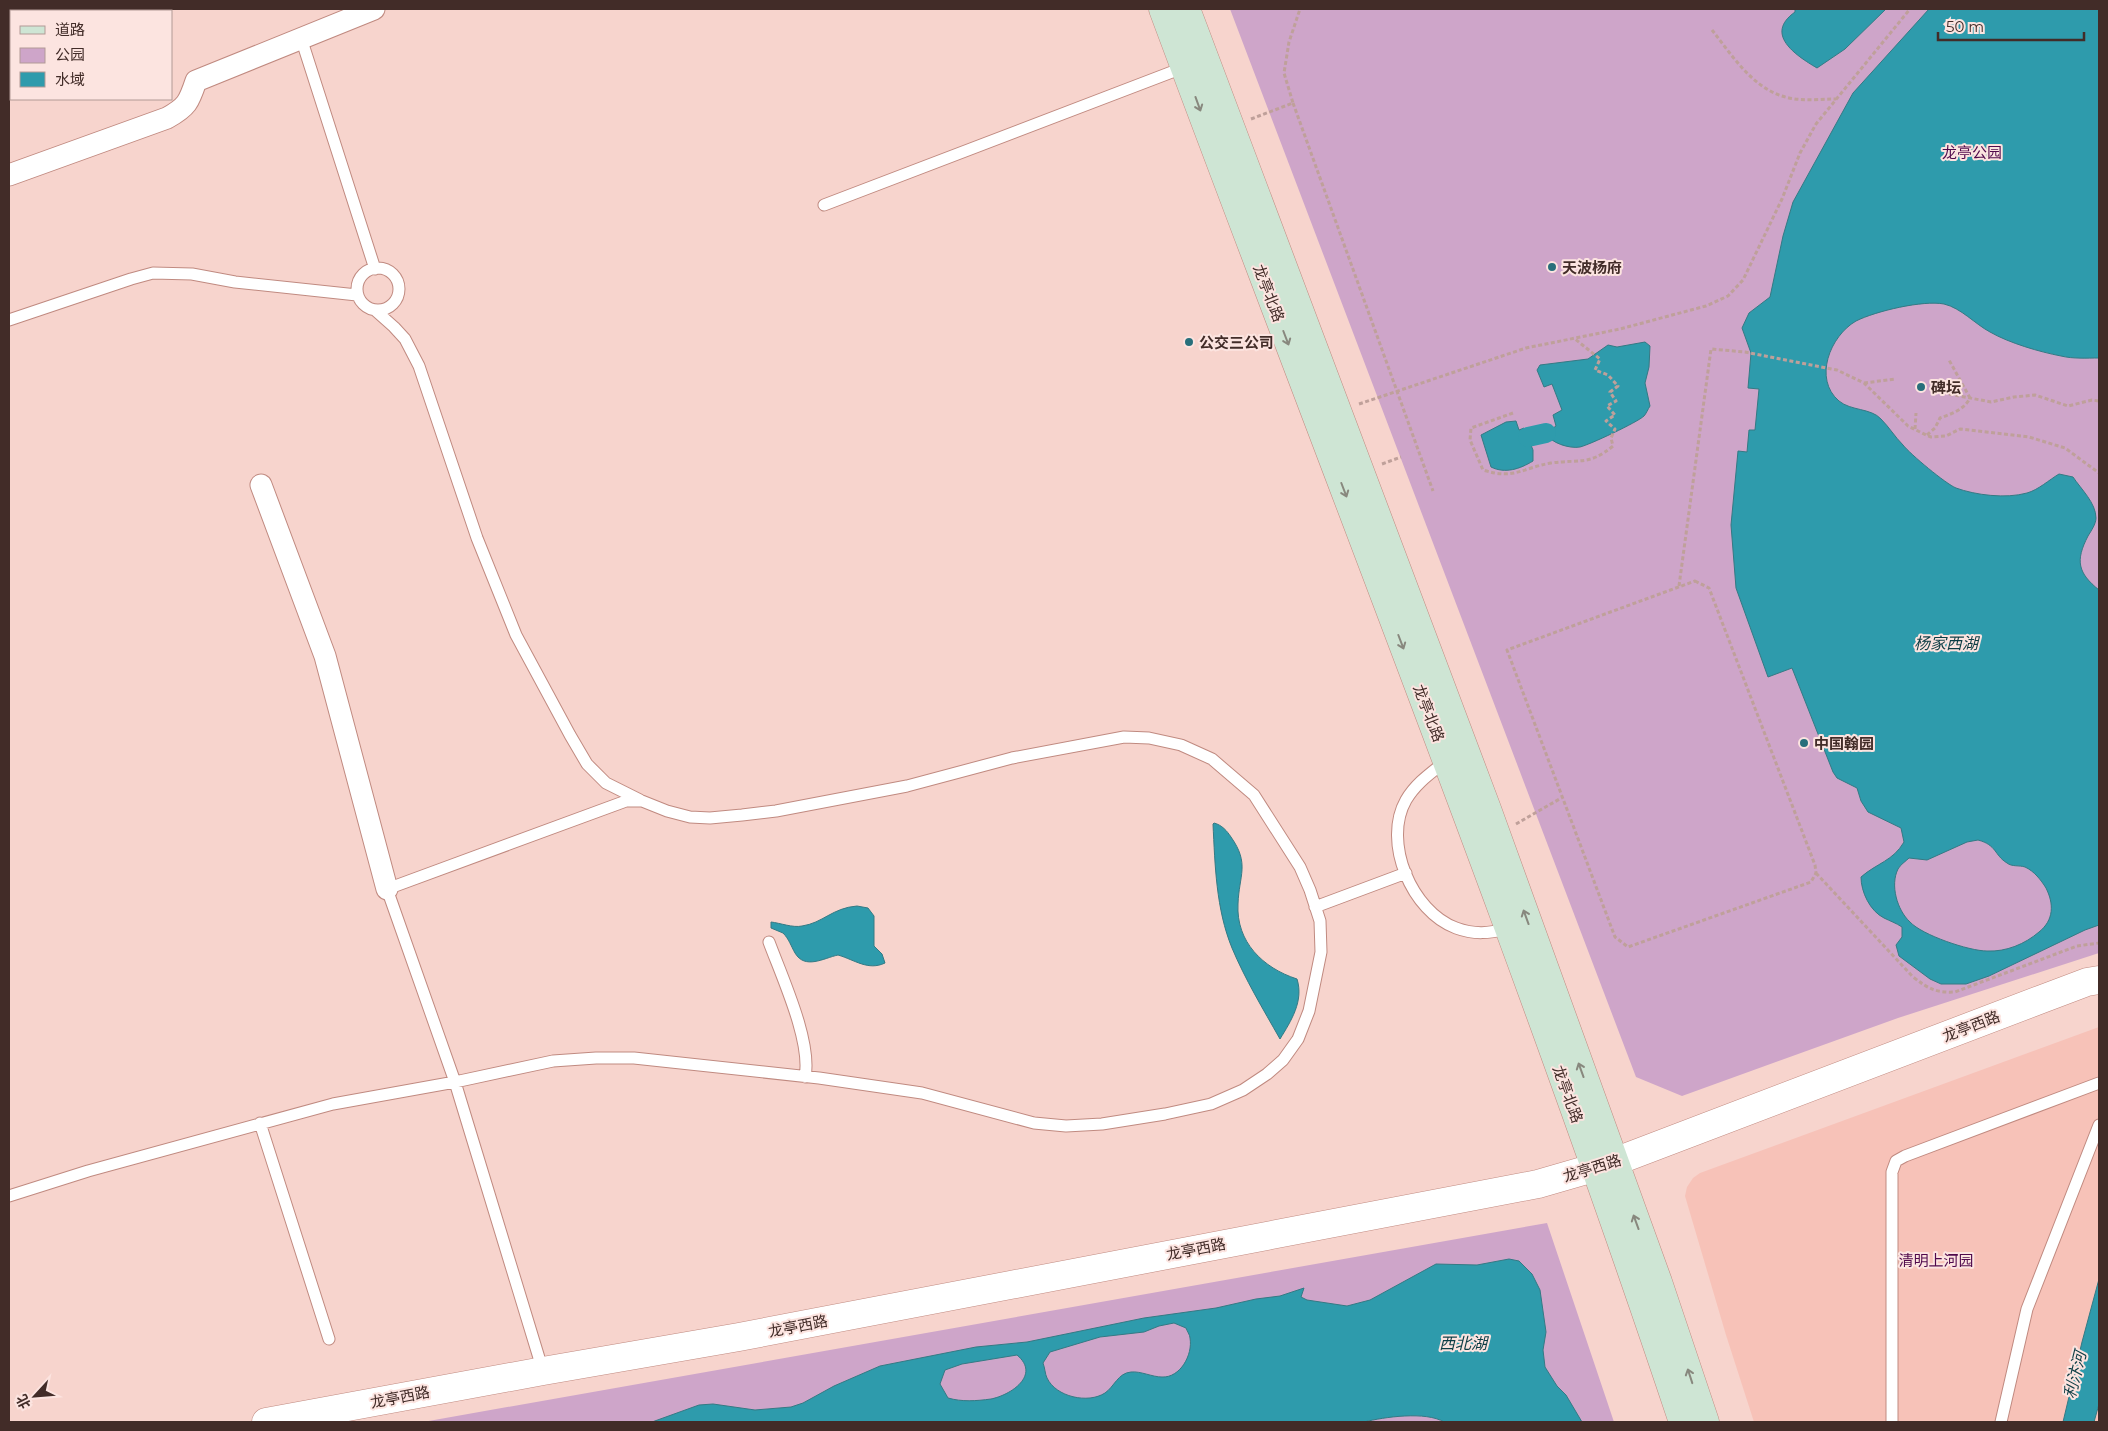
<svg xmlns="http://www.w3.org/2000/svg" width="2108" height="1431" font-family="Montserrat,'Noto Sans SC',sans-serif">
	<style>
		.built { fill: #f7c2b8 }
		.green { fill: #cea5c9 }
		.water { fill: #2e9bac; stroke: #347a84; fill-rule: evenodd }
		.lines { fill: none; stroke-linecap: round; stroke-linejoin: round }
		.canal { stroke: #2e9bac; stroke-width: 20 }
		.service-casing { stroke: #c08a80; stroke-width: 13 }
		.minor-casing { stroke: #c08a80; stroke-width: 23 }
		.tertiary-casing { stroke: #c08a80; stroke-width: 29 }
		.secondary-casing { stroke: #c08a80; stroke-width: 29 }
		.path { stroke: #bfa09a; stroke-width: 3; stroke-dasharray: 4 2.5; stroke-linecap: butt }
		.service { stroke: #fff; stroke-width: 11 }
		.minor { stroke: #fff; stroke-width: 21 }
		.tertiary { stroke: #fff; stroke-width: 28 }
		.secondary { stroke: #cee5d4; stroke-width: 28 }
		.oneway { stroke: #88887e }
		.poi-dot { fill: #286f7b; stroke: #fce4e0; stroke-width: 2 }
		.labels { text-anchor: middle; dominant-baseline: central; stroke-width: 4; stroke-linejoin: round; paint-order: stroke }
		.park-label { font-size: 15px; fill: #50094c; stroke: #fce4e0 }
		.poi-label { font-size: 15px; font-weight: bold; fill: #422c28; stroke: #fce4e0; text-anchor: start }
		.street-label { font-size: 15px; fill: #422c28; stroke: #fce4e0 }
		.water-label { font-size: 16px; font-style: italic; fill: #0c3c44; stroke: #fce4e0 }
	</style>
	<rect width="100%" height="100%" fill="#f7d4cd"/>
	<!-- built -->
	<path class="built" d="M 2099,1027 L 2099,1422 L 1754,1422 L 1726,1335 L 1685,1196 L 1687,1187 L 1693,1178 L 1700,1173 Z"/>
	<!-- green -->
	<path class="green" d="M 1230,9 L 2099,9 L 2099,953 L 1898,1018 L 1682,1096 L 1636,1077 Z
		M 1547,1223 L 1614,1422 L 423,1422 Z"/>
	<!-- water -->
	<path class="water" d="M 1795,9 L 1886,9 L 1845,49 L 1817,68 C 1795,55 1764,34 1795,12 Z
		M 1929,9 L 2099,9 L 2099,358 C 2087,358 2073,359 2061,356 C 2040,352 2009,343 1990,332 C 1975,324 1961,308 1944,304 C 1923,300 1876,311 1856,321 C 1830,336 1813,379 1839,401 C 1851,411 1871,408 1881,419 C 1889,427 1895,437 1903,445 C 1910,454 1946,484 1956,488 C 1975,495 2006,499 2027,493 C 2038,490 2049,480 2059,474 L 2073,477 C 2081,489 2096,503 2096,518 C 2096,524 2091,531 2088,536 C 2075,561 2078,573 2099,590 L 2099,925 L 2085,930 L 1989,976 L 1966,984 L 1941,984 L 1930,979 L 1899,956 L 1896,945 L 1902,937 L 1902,927 C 1896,923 1890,921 1884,918 C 1870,911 1861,892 1861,877 C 1877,863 1893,861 1904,842 L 1901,828 L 1868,812 L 1861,801 L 1857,788 L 1837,778 L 1833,772 L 1792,668 L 1768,677 L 1736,588 L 1731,525 L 1738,451 L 1747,452 L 1749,430 L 1755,430 L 1759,389 L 1748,388 L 1751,353 L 1742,328 L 1749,313 L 1770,297 L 1783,236 L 1793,202 L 1853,93 ZM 1978,840 C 1997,845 1994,855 2007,863 C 2012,867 2019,865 2025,867 C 2034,871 2041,880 2046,888 C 2054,904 2054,920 2039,932 C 2025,944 2006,952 1987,951 C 1969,951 1922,935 1910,922 C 1897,910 1890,885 1898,869 C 1900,865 1906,861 1909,858 L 1927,860 L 1967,842 Z
		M 1645,342 L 1650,346 L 1649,367 L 1645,383 L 1650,406 C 1648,409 1646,414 1644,416 C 1638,422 1589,445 1580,447 C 1570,449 1550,443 1546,433 L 1556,426 L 1553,415 L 1562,410 L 1552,384 L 1544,387 L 1537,370 L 1540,365 L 1588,359 L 1608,345 L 1617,347 Z
		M 1516,421 L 1519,430 L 1524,428 L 1533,450 L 1533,461 C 1520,469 1505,474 1491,467 L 1481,435 L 1506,422 Z
		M 1214,823 C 1222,825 1227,831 1231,837 C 1250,864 1239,875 1238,904 C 1236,942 1263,968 1297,979 C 1304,1001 1291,1021 1280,1039 C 1263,1009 1245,979 1232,948 C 1216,909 1215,865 1213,824 Z
		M 857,906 L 868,908 L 874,916 L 874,946 L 882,954 L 885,963 C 868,971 855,960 838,955 C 824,958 805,970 795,953 C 791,946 789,939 783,933 L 771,928 L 771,922 C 780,923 793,928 802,926 C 823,923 832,908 857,906 Z
		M 1509,1259 L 1519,1261 L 1532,1274 L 1540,1290 L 1546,1332 L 1543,1350 L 1545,1367 L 1557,1386 L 1566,1395 L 1582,1422 L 1444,1422 C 1426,1411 1384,1417 1364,1422 L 652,1422 L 699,1405 L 713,1404 L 755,1410 L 791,1407 L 803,1403 L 834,1386 L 880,1366 L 976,1347 L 1027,1342 L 1144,1318 L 1216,1308 L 1256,1299 L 1280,1296 L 1304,1288 L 1301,1297 L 1307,1300 L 1347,1306 L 1370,1300 L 1436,1264 L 1477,1265 ZM 1174,1323 L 1186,1328 C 1187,1331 1190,1335 1190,1338 C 1193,1355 1180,1378 1162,1377 C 1152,1377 1141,1371 1131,1372 C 1118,1373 1114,1387 1105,1393 C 1088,1404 1056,1397 1047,1378 C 1045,1374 1045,1368 1043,1363 L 1050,1352 L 1100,1337 L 1144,1332 L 1159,1326 ZM 1017,1355 C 1041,1375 1011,1395 991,1399 C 976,1401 962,1402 948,1398 L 940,1384 L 945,1370 L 962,1364 Z
		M 2099,1279 L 2099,1404 L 2094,1422 L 2063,1422 L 2082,1342 Z"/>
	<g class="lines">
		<!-- canal -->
		<path class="canal" d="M 1528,437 L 1546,433"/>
		<defs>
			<path id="service" d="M 301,38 L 375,269
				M 824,205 L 1185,67
				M357 289a21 21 0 1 1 42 0a21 21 0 1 1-42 0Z
				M 376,311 L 394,327 L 405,339 L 419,366 L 477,538 L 516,635 L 570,735 L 587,764 L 606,783 L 640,800
				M 9,320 L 131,279 L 153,273 L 192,274 L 235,282 L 357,295
				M 1446,761 C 1431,773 1416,783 1406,800 C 1382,842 1412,912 1456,928 C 1475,935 1489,933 1508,929
				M 1315,907 L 1406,873
				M 769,942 C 782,977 812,1042 805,1077
				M 260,1123 L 329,1339
				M 9,1196 L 88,1171 L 333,1104 L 455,1082 L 553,1061 L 596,1058 L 634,1058 L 819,1078 L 922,1093 L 1034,1123 L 1066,1126 L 1102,1124 L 1165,1114 L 1211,1104 L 1243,1090 L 1267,1074 L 1283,1060 L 1298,1039 L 1309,1011 L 1321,952 L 1320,921 L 1310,890 L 1300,867 L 1254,795 L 1212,759 L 1181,745 L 1149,738 L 1124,737 L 1012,758 L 907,786 L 776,811 L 742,815 L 710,818 L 690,817 L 667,811 L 642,801 L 626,801 L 387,889 L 455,1082 L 543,1371
				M 1892,1422 L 1892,1172 L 1896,1161 L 1905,1156 L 2099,1083
				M 2001,1422 L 2027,1309 L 2099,1125"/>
			<path id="minor" d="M 9,175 L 167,118 C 187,107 189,102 196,81 L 374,9
				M 261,485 L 325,656 L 387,889"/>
			<path id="tertiary" d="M 266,1422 L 543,1371 L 739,1337 L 1538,1184 L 1614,1162 L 2042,999 L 2087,982 L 2099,980"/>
			<path id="secondary" d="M 1163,9 C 1338,479 1524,946 1683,1422
				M 1186,9 L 1487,809 L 1658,1282 L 1705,1422"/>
		</defs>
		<!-- service casing -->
		<use href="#service" class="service-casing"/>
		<!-- minor casing -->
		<use href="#minor" class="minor-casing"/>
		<!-- tertiary casing -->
		<use href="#tertiary" class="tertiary-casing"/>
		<!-- secondary casing -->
		<use href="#secondary" class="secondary-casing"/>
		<!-- path -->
		<path class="path" d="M 1712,30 C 1731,54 1751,86 1782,96 C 1799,102 1819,99 1836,99
			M 1293,103 L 1433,491
			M 1251,119 L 1293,103 L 1284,73 L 1289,42 L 1300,9
			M 1864,383 L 1895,379
			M 1949,394 L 1991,402 L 2014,397 L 2035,395 L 2068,406 L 2092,400 L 2099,401
			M 1359,404 L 1526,348 L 1620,329 L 1706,306 L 1728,296 L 1743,280 L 1782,199 L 1800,153 L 1816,124 L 1910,9
			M 1513,413 L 1471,428 L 1470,440 L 1483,470 C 1514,480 1522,468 1551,463 C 1579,459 1589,466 1613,446 L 1611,438 L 1615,429 L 1606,421 L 1615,415 L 1607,406 L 1616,401 L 1610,392 L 1618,386 L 1608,375 L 1595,370 L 1600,359 L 1575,339
			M 1915,429 L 1916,413
			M 1927,435 L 1935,428 L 1940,418 C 1951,414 1964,410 1970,398 L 1949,360
			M 1382,464 L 1401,457
			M 1695,581 L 1709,588 L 1815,865 L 1816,873 L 1811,882 L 1628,947 L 1615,937 L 1507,650 Z
			M 1679,586 L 1711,349 L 1745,352 L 1837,370 L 1864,383 L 1908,426 L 1926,435 L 1931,437 L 1946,436 L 1960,429 L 2029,437 L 2065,448 L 2099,473
			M 1516,824 L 1563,797
			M 1816,873 L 1913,977 C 1929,989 1936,993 1955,992 L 2077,946 L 2099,943"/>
		<!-- service -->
		<use href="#service" class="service"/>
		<!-- minor -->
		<use href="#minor" class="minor"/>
		<!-- tertiary -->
		<use href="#tertiary" class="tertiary"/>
		<!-- secondary -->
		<use href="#secondary" class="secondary"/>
	</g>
	<!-- one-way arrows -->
	<defs><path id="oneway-shaft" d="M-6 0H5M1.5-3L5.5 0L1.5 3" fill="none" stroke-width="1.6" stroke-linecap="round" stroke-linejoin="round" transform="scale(1.25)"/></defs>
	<g class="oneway">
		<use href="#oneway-shaft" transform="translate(1198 104) rotate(70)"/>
		<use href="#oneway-shaft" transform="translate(1286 338) rotate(69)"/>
		<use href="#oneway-shaft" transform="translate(1344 490) rotate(69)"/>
		<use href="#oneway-shaft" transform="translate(1401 642) rotate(69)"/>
		<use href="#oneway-shaft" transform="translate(1526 917) rotate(-110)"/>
		<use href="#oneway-shaft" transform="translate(1581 1070) rotate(-110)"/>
		<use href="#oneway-shaft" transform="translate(1636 1222) rotate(-110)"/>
		<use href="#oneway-shaft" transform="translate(1690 1376) rotate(-108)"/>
	</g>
	<!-- markers -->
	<g class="poi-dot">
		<circle cx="1552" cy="267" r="5"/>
		<circle cx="1189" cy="342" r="5"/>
		<circle cx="1921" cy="387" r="5"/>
		<circle cx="1804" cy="743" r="5"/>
	</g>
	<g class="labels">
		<!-- park labels -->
		<g class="park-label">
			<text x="1972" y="152">龙亭公园</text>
			<text x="1936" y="1260">清明上河园</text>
		</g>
		<!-- poi labels -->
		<g class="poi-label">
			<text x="1562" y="267">天波杨府</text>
			<text x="1199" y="342">公交三公司</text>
			<text x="1931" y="387">碑坛</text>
			<text x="1814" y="743">中国翰园</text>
		</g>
		<!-- street labels -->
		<g class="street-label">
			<text transform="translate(1269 293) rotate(69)">龙亭北路</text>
			<text transform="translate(1429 713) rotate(69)">龙亭北路</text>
			<text transform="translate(1971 1026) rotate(-21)">龙亭西路</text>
			<text transform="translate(1568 1094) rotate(70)">龙亭北路</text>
			<text transform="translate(1592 1168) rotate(-17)">龙亭西路</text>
			<text transform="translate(1196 1249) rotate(-11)">龙亭西路</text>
			<text transform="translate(798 1326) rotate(-11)">龙亭西路</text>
			<text transform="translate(400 1397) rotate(-11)">龙亭西路</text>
		</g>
		<!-- water labels -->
		<g class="water-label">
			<text x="1946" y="643">杨家西湖</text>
			<text x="1463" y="1343">西北湖</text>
			<text transform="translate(2075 1375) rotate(-76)">利汴河</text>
		</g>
	</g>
	<!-- border -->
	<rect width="2108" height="1431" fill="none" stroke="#422c28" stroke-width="20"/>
	<!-- legend -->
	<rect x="10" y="10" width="162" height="90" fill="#fce4e0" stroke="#b29a96"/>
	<rect x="20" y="26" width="25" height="8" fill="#cee5d4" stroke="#b29a96"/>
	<text x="55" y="35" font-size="15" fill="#422c28">道路</text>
	<rect x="20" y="48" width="25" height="15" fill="#cea5c9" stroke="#b29a96"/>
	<text x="55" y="60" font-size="15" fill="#422c28">公园</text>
	<rect x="20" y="72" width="25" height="15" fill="#2e9bac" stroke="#b29a96"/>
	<text x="55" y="85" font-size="15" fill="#422c28">水域</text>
	<!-- north arrow -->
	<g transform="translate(35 1396) rotate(244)" stroke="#fce4e0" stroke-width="4" paint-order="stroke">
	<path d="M0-4L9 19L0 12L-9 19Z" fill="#422c28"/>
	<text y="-8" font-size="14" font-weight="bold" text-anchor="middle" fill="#422c28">北</text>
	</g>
	<!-- scale -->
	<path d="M1938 32v8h146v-8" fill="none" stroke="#422c28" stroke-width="2.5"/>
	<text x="1946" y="32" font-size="15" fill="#422c28" stroke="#fce4e0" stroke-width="4" paint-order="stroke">50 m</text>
</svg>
